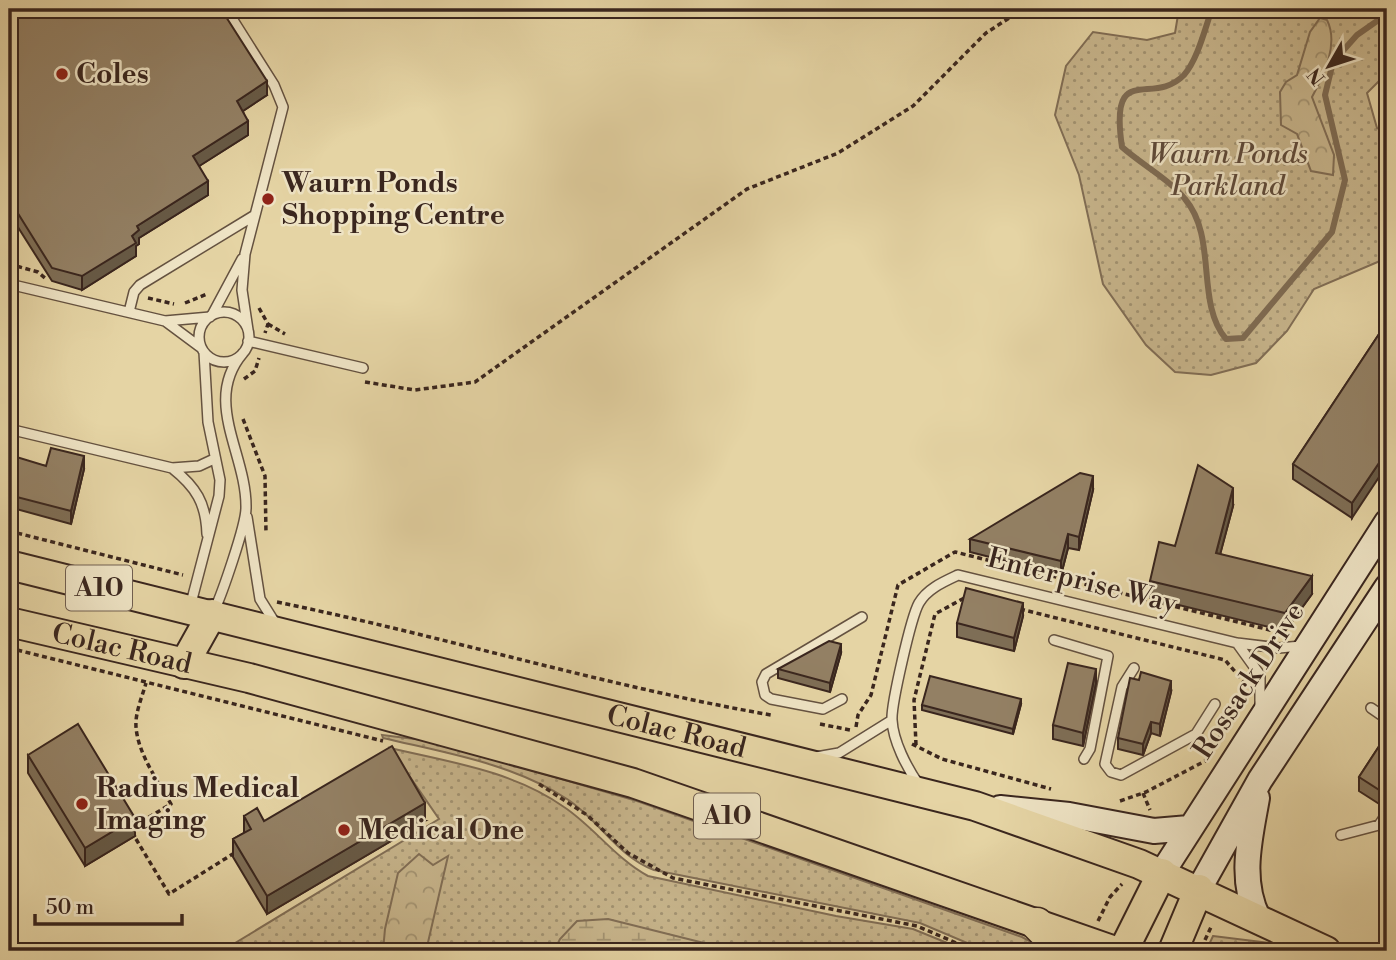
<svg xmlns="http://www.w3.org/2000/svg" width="1396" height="960" font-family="'Libre Bodoni',serif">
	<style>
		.grass { fill: url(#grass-dots); stroke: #816e56; stroke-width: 2 }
		.forest { fill: url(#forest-crowns); stroke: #816e56; stroke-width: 2 }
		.wetland { fill: url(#wetland-marsh); stroke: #816e56; stroke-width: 2 }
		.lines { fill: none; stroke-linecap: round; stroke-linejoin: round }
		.stream { stroke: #7e6b53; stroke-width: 6 }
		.service-casing { stroke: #655240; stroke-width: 12 }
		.secondary-casing { stroke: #3a261e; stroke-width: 28 }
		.trunk-casing { stroke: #3a261e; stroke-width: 32 }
		.motorway-casing { stroke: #3a261e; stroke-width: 35 }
		.path { stroke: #3a261e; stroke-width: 3.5; stroke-dasharray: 5 3.5; stroke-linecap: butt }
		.service { stroke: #eee3c4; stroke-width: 9 }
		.secondary { stroke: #eee3c4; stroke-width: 24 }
		.trunk { stroke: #e5d4a4; stroke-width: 28 }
		.motorway { stroke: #e5d4a4; stroke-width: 32 }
		.wall { fill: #7e6e56; stroke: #3a261e; stroke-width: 2 }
		.shaded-wall { fill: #675a46; stroke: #3a261e; stroke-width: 2 }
		.building { fill: #938064; stroke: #3a261e; stroke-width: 2 }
		.poi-dot { fill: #8f2418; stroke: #eee3c4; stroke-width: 2.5 }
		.labels { text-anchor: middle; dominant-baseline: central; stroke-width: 5; stroke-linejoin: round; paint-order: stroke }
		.shield { fill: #eee3c4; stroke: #705f50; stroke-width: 2 }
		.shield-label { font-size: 26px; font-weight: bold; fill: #3a261e }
		.poi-label { font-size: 28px; font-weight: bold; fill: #3a261e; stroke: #eee3c4; text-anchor: start }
		.park-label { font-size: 28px; font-style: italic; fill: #5e4a3a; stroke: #eee3c4 }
		.street-label { font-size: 28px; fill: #3a261e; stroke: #eee3c4 }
	</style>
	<defs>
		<pattern id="grass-dots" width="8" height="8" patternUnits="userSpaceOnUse" patternTransform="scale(1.75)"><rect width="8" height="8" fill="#c8b68d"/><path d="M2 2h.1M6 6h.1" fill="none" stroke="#a39473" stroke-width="1.8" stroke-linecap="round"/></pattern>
		<pattern id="forest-crowns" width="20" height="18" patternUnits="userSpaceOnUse" patternTransform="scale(1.75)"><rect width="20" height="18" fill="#c8b68d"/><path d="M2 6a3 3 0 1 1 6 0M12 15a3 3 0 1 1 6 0" fill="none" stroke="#a39473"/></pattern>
		<pattern id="wetland-marsh" width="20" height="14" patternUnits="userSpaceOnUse" patternTransform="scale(1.75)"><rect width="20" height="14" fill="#c8b68d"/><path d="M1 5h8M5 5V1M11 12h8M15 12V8" fill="none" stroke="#a39473"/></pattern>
	</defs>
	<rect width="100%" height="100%" fill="#e5d4a4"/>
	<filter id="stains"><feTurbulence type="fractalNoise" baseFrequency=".00286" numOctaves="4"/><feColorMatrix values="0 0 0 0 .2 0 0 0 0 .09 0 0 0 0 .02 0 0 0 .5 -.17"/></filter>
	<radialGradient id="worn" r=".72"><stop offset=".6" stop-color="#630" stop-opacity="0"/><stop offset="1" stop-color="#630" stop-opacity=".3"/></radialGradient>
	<!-- grass -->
	<path class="grass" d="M 1179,9 L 1387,9 L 1387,73 L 1367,93 L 1377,128 L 1387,132 L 1387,258 L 1314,289 L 1287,331 L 1256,363 L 1211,375 L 1175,372 L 1146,345 L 1103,284 L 1079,175 L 1055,115 L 1066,66 L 1093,32 L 1147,40 L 1175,33 Z
		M 382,735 L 431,741 L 637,801 L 1022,937 L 1035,944 L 1041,951 L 986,951 L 920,923 L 654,870 C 618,857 598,819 567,799 C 511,763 446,753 383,738 Z
		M 390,748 C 450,762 513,771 564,807 C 594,827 615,858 648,876 L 836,916 L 913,929 L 967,951 L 222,951 L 439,819 Z
		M 1213,936 L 1278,944 L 1295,951 L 1206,951 Z"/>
	<!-- forest -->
	<path class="forest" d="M 1320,18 L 1327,20 C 1339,44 1324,75 1312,97 L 1334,155 L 1333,175 L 1311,171 L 1297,134 L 1281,125 L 1280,92 L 1286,82 L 1297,75 L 1310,32 Z
		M 419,854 L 433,865 L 448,856 L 426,951 L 383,951 L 385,929 L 398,873 Z"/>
	<!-- wetland -->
	<path class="wetland" d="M 608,919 L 736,951 L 554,951 L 560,939 L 577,921 Z"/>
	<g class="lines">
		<!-- stream -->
		<path class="stream" d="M 1212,9 C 1205,28 1198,59 1184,75 C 1152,108 1109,59 1122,147 C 1141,164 1169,179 1185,199 C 1218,238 1195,302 1226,339 L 1243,338 L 1332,232 L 1345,180 L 1325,95 L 1333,62 L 1357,35 L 1387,14"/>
		<defs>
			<path id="service" d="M 226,9 L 274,85 L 283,107 L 245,254 L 242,290 L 248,330
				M 9,284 L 165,321 L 210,317
				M 129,312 L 134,292 L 140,285 L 255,215
				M199 337a25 25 0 1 1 50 0a25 25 0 1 1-50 0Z
				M 212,315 L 242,259
				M 165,321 L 200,347
				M 248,341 L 363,368
				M 9,429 L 172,468 L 199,466 L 214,459
				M 172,468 C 196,487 206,503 207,534
				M 247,517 L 260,599 L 275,623
				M 190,607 L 219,496 L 220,480 L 208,422 L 204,352
				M 214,611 C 222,594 246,525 246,508 C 247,454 202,401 243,353
				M 1054,640 L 1108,656 L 1090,749 L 1084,759
				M 1237,643 L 1260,675 L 1260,707
				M 1134,668 L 1122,687 L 1105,764 L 1111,772 L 1121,775 L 1196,734 L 1215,704
				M 842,699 L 823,709 L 771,699 L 765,695 L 762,682 L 766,674 L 862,617
				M 1371,708 L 1387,719
				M 816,757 L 839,753 L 892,720
				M 919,785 C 907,768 893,741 892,720 C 891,705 911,617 919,603 C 927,589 943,582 958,575 L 1237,643 L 1279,648 L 1301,646
				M 1341,835 L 1379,825 L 1387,813"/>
			<path id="secondary" d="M 1257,798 C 1250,838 1239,879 1258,918
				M 1000,808 L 1069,815 L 1154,831 L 1189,828
				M 1162,873 L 1387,522
				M 1199,889 L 1260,780 L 1387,587"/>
			<g id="trunk">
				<path id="s1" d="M 9,565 L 975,806 L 1139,864 L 1326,951"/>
				<path id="s2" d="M 9,622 L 249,678 L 633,783 L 1115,951"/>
				<path d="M 184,664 L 212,614"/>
				<path d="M 1123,951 L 1162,873"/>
				<path d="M 1173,951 L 1199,889"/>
			</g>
			<path id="motorway" d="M 1037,924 L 1049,936 L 1057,951"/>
		</defs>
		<!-- service casing -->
		<use href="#service" class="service-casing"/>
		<!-- secondary casing -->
		<use href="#secondary" class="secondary-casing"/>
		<!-- trunk casing -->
		<use href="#trunk" class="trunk-casing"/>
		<!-- motorway casing -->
		<use href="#motorway" class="motorway-casing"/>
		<!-- path -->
		<path class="path" d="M 9,264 L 38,272 L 45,278
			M 148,298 L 174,304
			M 185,303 L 207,294
			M 259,308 L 268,324 L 265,333
			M 268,324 L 285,334
			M 244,379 L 255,371 L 259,358
			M 365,382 L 415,390 L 475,382 L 747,189 L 838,153 L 913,106 L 986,33 L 1023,9
			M 243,419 L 265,476 L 266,533
			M 9,531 L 183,575
			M 277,602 C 443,636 605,686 771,715
			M 1020,609 L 1225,660 L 1243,681
			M 9,648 L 383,741
			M 820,724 L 850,730
			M 856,727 L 858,715 L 871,695 L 898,585 L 955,552 L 1274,631
			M 912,744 L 942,759 L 1051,789
			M 916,745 L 914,700 L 935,614 L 966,597
			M 1215,747 L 1245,686 L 1243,681 L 1246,676
			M 539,784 L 587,815 L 628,853 L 673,878 L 917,926 L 975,951
			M 1143,793 L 1150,810
			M 1120,801 L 1146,792 L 1207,760
			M 134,826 L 171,804 C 158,781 138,754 136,727 C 135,713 142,697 146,683
			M 136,839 L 169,894 L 236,852
			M 1098,921 L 1110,897 L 1122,884
			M 1205,940 L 1212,925"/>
		<!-- service -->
		<use href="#service" class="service"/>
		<!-- secondary -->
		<use href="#secondary" class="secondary"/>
		<!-- trunk -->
		<use href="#trunk" class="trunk"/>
		<!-- motorway -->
		<use href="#motorway" class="motorway"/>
	</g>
	<!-- wall -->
	<path class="wall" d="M 9,9 L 181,12 L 267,95 L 243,111 L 248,135 L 199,166 L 208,195 L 139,238 L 139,244 L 136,246 L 136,256 L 82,290 L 52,281 L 9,213 Z
		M 1387,322 L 1352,518 L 1293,479 L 1293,464 Z
		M 9,459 L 46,466 L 84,469 L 71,524 L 9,507 Z
		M 1093,490 L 1079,550 L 1068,548 L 1061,575 L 970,552 L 970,539 Z
		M 1233,506 L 1220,554 L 1312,594 L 1285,631 L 1150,598 L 1150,581 L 1175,546 Z
		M 1023,616 L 1014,651 L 957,637 L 957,623 Z
		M 841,653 L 830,692 L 778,678 L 778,669 Z
		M 1096,683 L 1083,746 L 1053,739 L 1053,725 Z
		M 1171,692 L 1160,736 L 1151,733 L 1143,755 L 1118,749 L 1118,738 Z
		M 1021,704 L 1013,734 L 922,710 L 922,705 Z
		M 1387,734 L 1384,807 L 1359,791 L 1359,777 Z
		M 28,755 L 135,836 L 85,866 L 28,773 Z
		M 244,816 L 264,821 L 425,821 L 267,914 L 233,857 L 233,839 L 244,833 Z"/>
	<!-- shaded-wall -->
	<path class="shaded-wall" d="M 267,81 L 267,95 L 237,115 L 237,101 Z
		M 248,121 L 248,135 L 193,170 L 193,156 Z
		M 208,181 L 208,195 L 139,238 L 139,244 L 136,246 L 136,256 L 82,290 L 82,276 L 132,236 L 137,226 Z
		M 1387,451 L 1387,465 L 1352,518 L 1352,503 Z
		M 84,456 L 84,469 L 71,524 L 71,511 Z
		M 1093,476 L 1093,490 L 1079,550 L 1079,537 Z
		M 1233,488 L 1233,506 L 1216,570 L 1216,553 Z
		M 1068,534 L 1068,548 L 1061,575 L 1061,561 Z
		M 1312,576 L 1312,594 L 1285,631 L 1285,613 Z
		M 1023,603 L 1023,616 L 1014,651 L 1014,638 Z
		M 841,644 L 841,653 L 830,692 L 830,683 Z
		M 1096,669 L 1096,683 L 1083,746 L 1083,733 Z
		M 1171,681 L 1171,692 L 1160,736 L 1160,724 Z
		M 1021,699 L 1021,704 L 1013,734 L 1013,729 Z
		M 1151,722 L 1151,733 L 1143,755 L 1143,744 Z
		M 1387,788 L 1387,802 L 1384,807 L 1384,793 Z
		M 425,803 L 425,821 L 267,914 L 267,896 Z
		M 135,818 L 135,836 L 85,866 L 85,848 Z"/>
	<!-- building -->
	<path class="building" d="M 9,9 L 178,9 L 181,12 L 186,9 L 221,9 L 267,81 L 237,101 L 248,121 L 193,156 L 208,181 L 137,226 L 139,230 L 132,236 L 136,243 L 82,276 L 52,268 L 9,199 Z
		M 1387,322 L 1387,451 L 1352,503 L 1293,464 Z
		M 51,448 L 84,456 L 71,511 L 9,495 L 9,459 L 10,455 L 46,466 Z
		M 1198,465 L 1233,488 L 1216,553 L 1312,576 L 1285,613 L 1150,581 L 1159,542 L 1175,546 Z
		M 1080,473 L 1093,476 L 1079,537 L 1068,534 L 1061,561 L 970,539 Z
		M 966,588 L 1023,603 L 1014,638 L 957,623 Z
		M 829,641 L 841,644 L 830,683 L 778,669 Z
		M 1068,663 L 1096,669 L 1083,733 L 1053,725 Z
		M 1141,672 L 1171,681 L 1160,724 L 1151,722 L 1143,744 L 1118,738 L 1130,678 L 1139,680 Z
		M 930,676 L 1021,699 L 1013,729 L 922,705 Z
		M 78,724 L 135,818 L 85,848 L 28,755 Z
		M 1387,734 L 1387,788 L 1384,793 L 1359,777 Z
		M 392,746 L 425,803 L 267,896 L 233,839 L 251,829 L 244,816 L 257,808 L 264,821 Z"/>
	<!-- markers -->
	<g class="poi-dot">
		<circle cx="62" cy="74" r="7"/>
		<circle cx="268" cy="199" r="7"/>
		<circle cx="82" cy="804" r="7"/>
		<circle cx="344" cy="830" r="7"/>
	</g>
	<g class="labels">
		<!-- shield labels -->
		<g class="shield">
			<rect x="66" y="565.5" width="66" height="45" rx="5"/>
			<rect x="694" y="793.5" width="66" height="45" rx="5"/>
		</g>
		<g class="shield-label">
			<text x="99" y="588">A10</text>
			<text x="727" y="816">A10</text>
		</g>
		<!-- poi labels -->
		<g class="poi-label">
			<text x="76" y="74">Coles</text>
			<text x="282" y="183">Waurn Ponds<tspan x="282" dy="32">Shopping Centre</tspan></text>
			<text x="96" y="788">Radius Medical<tspan x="96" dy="32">Imaging</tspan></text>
			<text x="358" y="830">Medical One</text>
		</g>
		<!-- park labels -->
		<g class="park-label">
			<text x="1228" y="154">Waurn Ponds<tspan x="1228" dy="32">Parkland</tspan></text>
		</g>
		<!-- street labels -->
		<g class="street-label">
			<text transform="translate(1082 581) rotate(14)">Enterprise Way</text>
			<text stroke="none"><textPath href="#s2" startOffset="116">Colac Road</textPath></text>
			<text transform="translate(1249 681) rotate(-57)">Rossack Drive</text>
			<text stroke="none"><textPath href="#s1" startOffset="688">Colac Road</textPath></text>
		</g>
	</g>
	<!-- margin -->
	<rect width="1396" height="960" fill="none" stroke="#e5d4a4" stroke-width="35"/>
	<rect x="10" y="10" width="1375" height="939" fill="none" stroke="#3a261e" stroke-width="3.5"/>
	<rect x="18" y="18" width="1361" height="925" fill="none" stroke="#3a261e" stroke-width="2"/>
	<!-- north arrow -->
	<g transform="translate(1329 66) rotate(231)" stroke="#eee3c4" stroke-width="5" paint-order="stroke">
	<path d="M0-5L12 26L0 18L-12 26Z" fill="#3a261e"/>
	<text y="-10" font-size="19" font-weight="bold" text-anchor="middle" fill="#3a261e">N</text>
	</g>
	<!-- scale -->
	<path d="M35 914v10h147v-10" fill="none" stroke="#3a261e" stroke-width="3.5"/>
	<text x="46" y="914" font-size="21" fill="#3a261e" stroke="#eee3c4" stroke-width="5" paint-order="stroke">50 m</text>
	<rect width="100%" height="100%" filter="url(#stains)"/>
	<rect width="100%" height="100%" fill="url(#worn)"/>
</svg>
